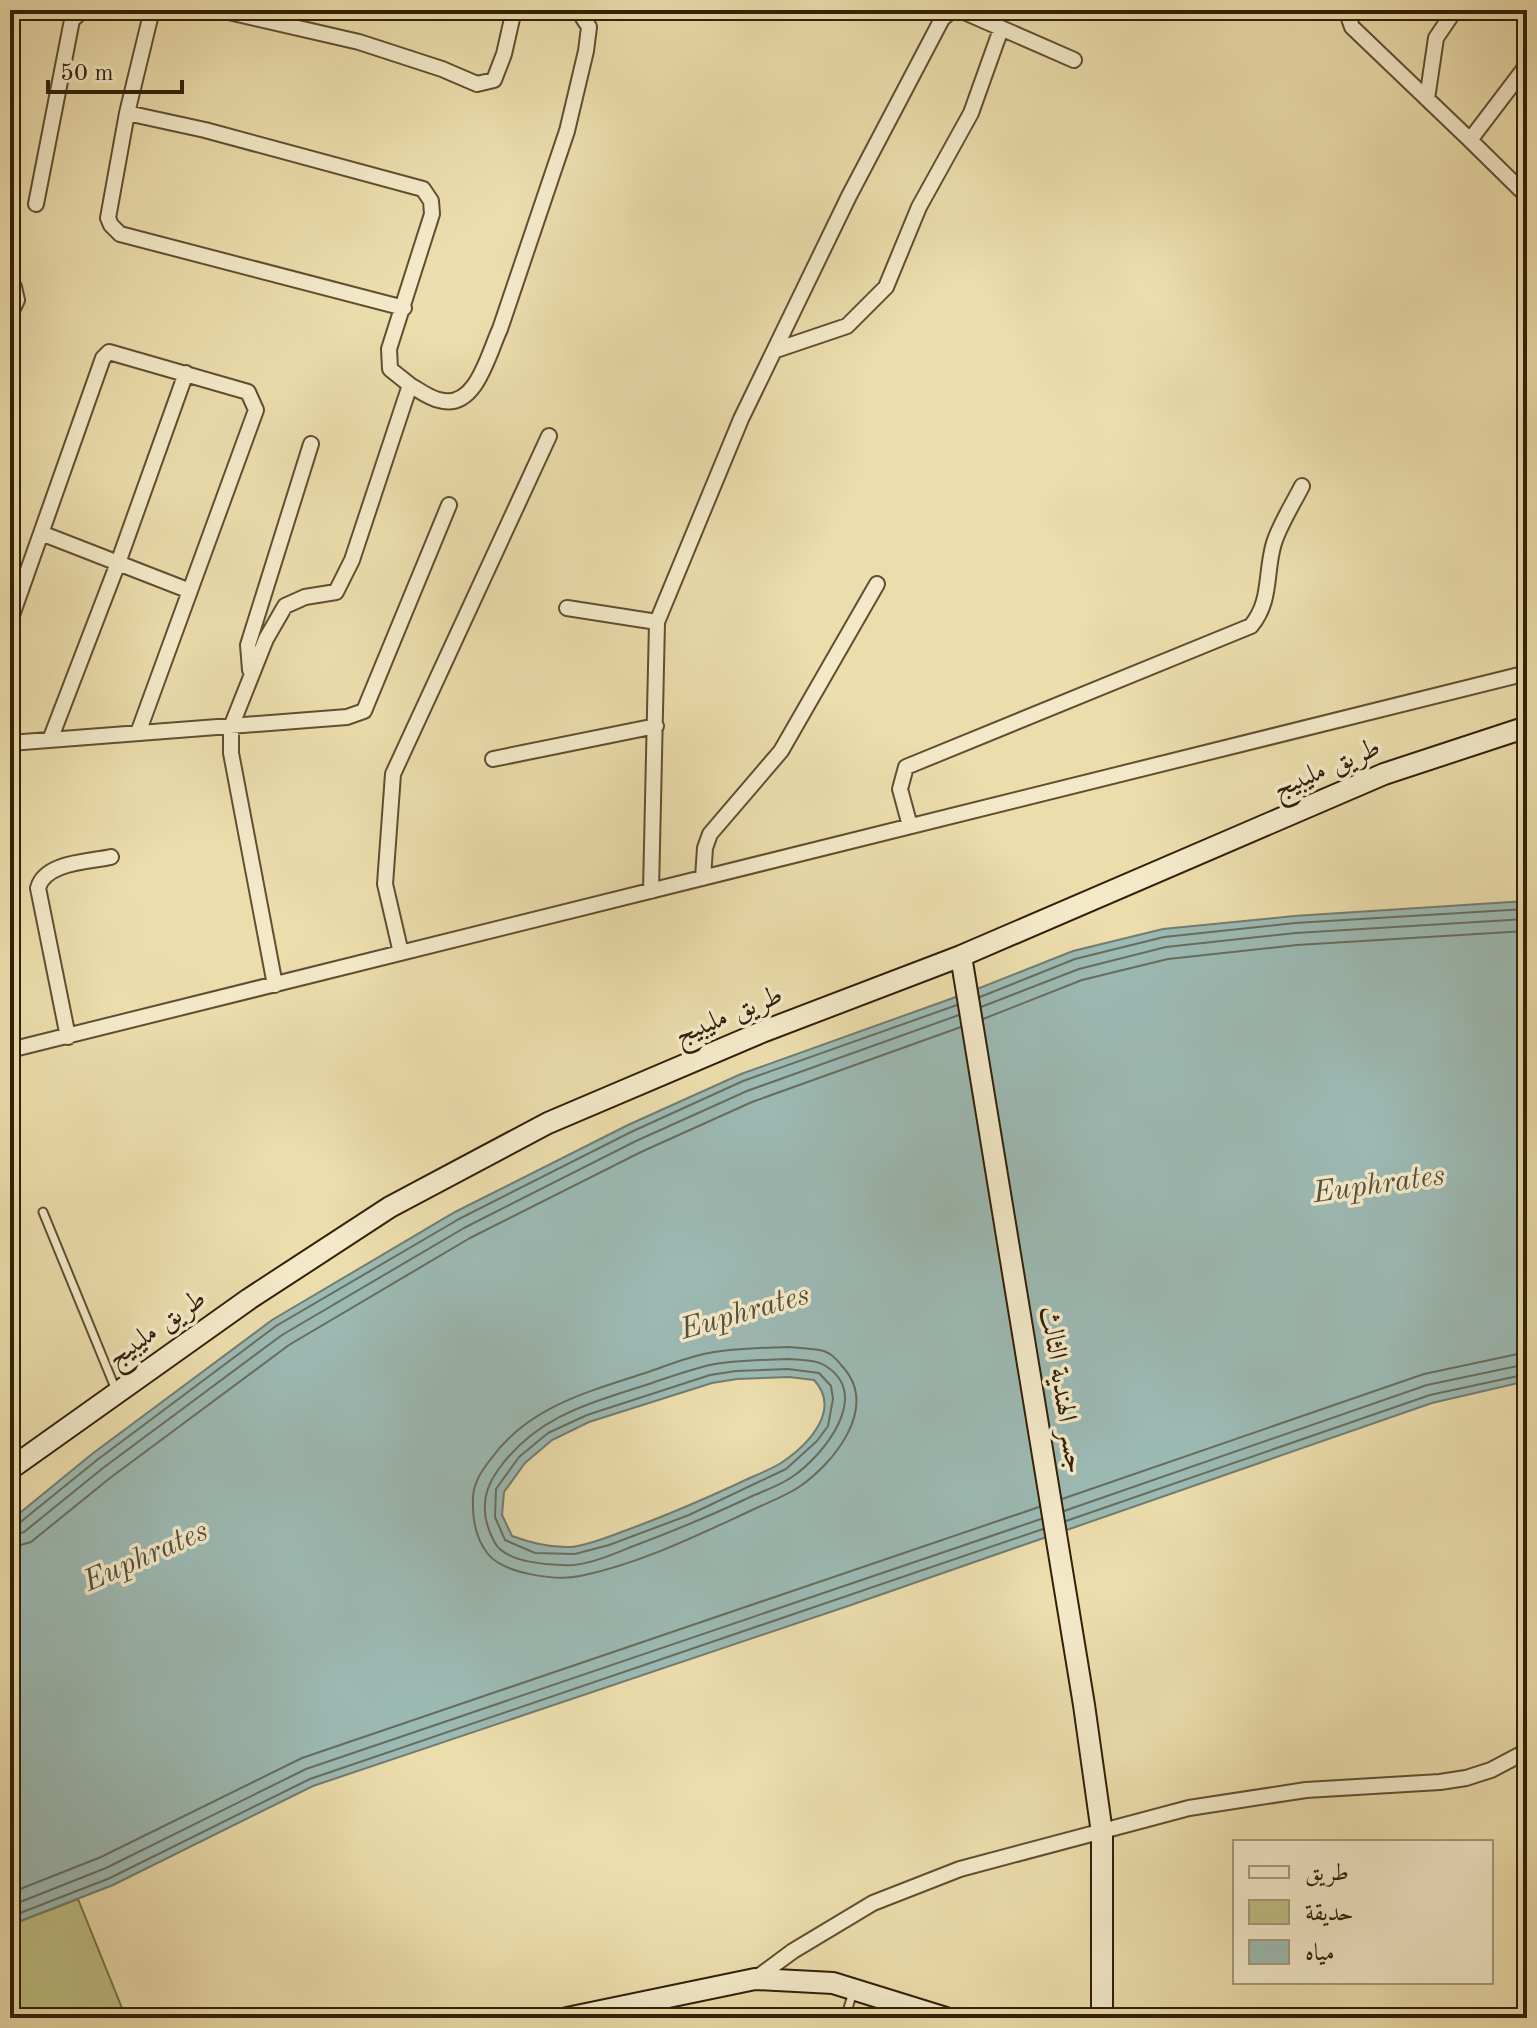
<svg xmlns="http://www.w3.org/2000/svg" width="1537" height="2028" font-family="'Old Standard TT',Amiri,serif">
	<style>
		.green { fill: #bfbf84; stroke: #787046; stroke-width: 2 }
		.water { fill: #9cbab4; stroke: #727c6f; stroke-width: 2; fill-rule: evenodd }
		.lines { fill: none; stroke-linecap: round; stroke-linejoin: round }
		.shore { stroke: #676d5e; stroke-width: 2 }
		.lane-casing { stroke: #604f31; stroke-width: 11 }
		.street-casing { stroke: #604f31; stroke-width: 18 }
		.secondary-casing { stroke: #322008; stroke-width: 24 }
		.lane { stroke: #f3e9c9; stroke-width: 7 }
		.street { stroke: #f3e9c9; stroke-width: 14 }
		.secondary { stroke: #f3e9c9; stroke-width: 20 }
		.labels { text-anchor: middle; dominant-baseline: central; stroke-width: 7; stroke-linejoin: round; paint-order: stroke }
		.street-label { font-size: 28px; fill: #322008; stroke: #f3e9c9 }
		.water-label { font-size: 30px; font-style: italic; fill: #524e3c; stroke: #f3e9c9 }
	</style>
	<rect width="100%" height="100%" fill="#ecddac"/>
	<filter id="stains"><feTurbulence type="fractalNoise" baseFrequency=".0025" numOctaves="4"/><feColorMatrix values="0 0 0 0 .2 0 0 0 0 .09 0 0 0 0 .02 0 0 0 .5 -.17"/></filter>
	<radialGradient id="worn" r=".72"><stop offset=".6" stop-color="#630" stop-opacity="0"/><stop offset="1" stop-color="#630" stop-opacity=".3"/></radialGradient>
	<!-- green -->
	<path class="green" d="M 78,1899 L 126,2018 L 10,2018 L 10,1925 Z"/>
	<!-- water -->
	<path class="water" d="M 1527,901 L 1527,1381 L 1432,1403 L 848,1606 L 313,1786 L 113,1885 L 10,1925 L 10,1521 L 92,1454 L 272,1320 L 455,1212 L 628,1125 L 741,1074 L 967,993 L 1073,951 L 1163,929 L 1294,916 ZM 789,1377 L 814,1380 C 842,1410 808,1445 781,1463 C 768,1471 751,1477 737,1484 C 700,1501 663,1517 624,1531 C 608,1537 589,1545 571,1547 C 550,1548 531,1543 512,1536 L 502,1515 L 504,1492 L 525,1463 L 552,1440 L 589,1422 L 712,1383 L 737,1379 Z"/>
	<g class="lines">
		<!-- shore -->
		<path class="shore" d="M 980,997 L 1075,959 L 1164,937 L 1295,923 L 1527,909
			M 981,1007 L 1079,969 L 1166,947 L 1296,933 L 1527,919
			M 983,1019 L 1082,980 L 1168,959 L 1297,945 L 1527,931
			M 788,1347 C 799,1348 813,1348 824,1351 C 832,1354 837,1360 842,1366 C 880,1407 834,1463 799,1487 C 784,1497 766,1503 750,1511 C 696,1536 639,1564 580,1576 C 557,1581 504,1574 488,1554 C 475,1538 472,1518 473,1497 C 474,1482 481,1472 490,1460 C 528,1407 587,1392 645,1373 C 666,1366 687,1357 709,1353 C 735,1348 761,1348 788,1347 Z
			M 788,1359 C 799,1360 814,1359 824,1365 C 874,1394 823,1456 792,1477 C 779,1486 763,1491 748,1498 C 710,1516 671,1532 631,1547 C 614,1554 593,1563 574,1565 C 553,1566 506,1563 495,1543 C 481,1518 481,1493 498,1470 C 536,1417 587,1404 646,1385 C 667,1378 688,1370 710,1365 C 735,1360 762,1360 788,1359 Z
			M 788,1369 L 819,1373 L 831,1386 L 833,1399 L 828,1426 L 817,1441 L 786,1469 L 689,1515 L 609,1545 L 575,1554 L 535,1553 L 505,1540 L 495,1517 L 496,1489 L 519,1457 L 548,1433 L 587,1415 L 710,1375 L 736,1371 Z
			M 1062,1499 L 1424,1374 L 1527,1352
			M 1064,1511 L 1427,1385 L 1527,1364
			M 1066,1521 L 1430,1395 L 1527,1374
			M 10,1526 L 18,1524 L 97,1460 L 276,1326 L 459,1219 L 631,1132 L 743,1081 L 957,1005
			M 10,1536 L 24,1532 L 103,1468 L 282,1335 L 464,1228 L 636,1141 L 747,1091 L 959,1015
			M 10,1548 L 31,1542 L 110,1478 L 289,1345 L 470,1238 L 641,1152 L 752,1102 L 961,1027
			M 10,1893 L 101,1857 L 302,1758 L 1039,1507
			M 10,1906 L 106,1868 L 306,1769 L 1041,1519
			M 10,1917 L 110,1878 L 310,1779 L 1043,1529"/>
		<defs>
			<path id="lane" d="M 43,1212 L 116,1390
				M 845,2018 L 853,1992"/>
			<path id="street" d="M 128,10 L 151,14
				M 220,10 L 359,42 L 442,69 L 477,84 L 494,80 L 504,54 L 514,10
				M 1346,10 L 1352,27 L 1470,140
				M 1527,65 L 1470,140 L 1527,196
				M 1427,99 L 1436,38 L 1455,10
				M 127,113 L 152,10
				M 36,204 L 72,20 L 83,10
				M 10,285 L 14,287 L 17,300 L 10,315
				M 776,350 L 847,326 L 886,287 L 919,207 L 971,113 L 1001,29
				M 410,385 C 419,390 429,398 439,400 C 476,411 488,354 500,329 L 567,131 L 586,51 L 589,27 L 578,10
				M 41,533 L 190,591
				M 567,608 L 657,622
				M 10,621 L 103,358 L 109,352 L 248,392 L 256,410 L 138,733
				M 250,670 L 248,645 L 311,444
				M 50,740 L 118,563 L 186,373
				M 10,743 L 347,717 L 364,711 L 449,505
				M 493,759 L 656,726
				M 910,826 L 900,789 L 906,767 L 1251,626 C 1272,601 1265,572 1274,543 C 1280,524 1293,504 1302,486
				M 703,878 L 705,848 L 710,834 L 781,751 L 877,584
				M 651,891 L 657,622 L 741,419 L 849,196 L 942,19 L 950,12 L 962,11 L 1074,60
				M 401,953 L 385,884 L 393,774 L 549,436
				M 275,985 L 231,753 L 231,727 L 266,639 L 285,606 L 305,597 L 336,592 L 352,560 L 410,385 L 390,369 L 389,349 L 432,214 L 431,201 L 423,189 L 205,130 L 127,113 L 108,218 L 111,225 L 120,234 L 404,308
				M 68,1037 L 38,888 C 45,862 88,862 111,857
				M 10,1050 L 1527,673
				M 755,1979 L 793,1951 L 873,1903 L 960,1869 L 1189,1808 L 1306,1790 L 1440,1782 L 1466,1778 L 1491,1770 L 1527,1751"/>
			<path id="secondary" d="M 961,956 L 1084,1705 L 1102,1833 L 1102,2018
				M 10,1469 L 249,1299 L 390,1207 L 548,1123 L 762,1032 L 961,956 L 1384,774 L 1527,727
				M 567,2018 L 755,1979 L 833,1983 L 946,2018"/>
		</defs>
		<!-- lane casing -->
		<use href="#lane" class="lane-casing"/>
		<!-- street casing -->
		<use href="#street" class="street-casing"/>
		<!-- secondary casing -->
		<use href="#secondary" class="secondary-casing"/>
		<!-- lane -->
		<use href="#lane" class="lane"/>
		<!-- street -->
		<use href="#street" class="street"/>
		<!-- secondary -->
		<use href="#secondary" class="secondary"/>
	</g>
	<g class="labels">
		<!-- street labels -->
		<g class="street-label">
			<text transform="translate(1327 769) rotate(-23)">طريق مليبيج</text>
			<text transform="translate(729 1016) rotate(-22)">طريق مليبيج</text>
			<text transform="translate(157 1329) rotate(-35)">طريق مليبيج</text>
			<text transform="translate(1061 1390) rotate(81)">جسر الهندية الثالث</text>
		</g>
		<!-- water labels -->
		<g class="water-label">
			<text transform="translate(1379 1185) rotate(-8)">Euphrates</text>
			<text transform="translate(745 1313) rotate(-16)">Euphrates</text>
			<text transform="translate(146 1557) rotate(-24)">Euphrates</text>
		</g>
	</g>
	<!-- margin -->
	<rect width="1537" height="2028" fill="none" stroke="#ecddac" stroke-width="40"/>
	<rect x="12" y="12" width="1513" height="2004" fill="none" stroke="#322008" stroke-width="4"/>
	<rect x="20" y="20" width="1497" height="1988" fill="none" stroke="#322008" stroke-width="2"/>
	<!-- legend -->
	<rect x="1233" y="1840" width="260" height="144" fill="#f3e9c9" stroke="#a6997c" stroke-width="2"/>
	<rect x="1249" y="1866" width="40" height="12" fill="#f3e9c9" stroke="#a6997c" stroke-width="2"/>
	<text x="1305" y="1880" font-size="24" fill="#322008">طريق</text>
	<rect x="1249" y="1900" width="40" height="24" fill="#bfbf84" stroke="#a6997c" stroke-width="2"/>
	<text x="1305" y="1920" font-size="24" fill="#322008">حديقة</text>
	<rect x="1249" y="1940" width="40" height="24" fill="#9cbab4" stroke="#a6997c" stroke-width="2"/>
	<text x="1305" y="1960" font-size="24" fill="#322008">مياه</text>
	<!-- scale -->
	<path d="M48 80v12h134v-12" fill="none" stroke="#322008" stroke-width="4"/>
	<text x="60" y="80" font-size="24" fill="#322008" stroke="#f3e9c9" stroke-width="6" paint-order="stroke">50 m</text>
	<rect width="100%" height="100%" filter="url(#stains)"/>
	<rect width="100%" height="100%" fill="url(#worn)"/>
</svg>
